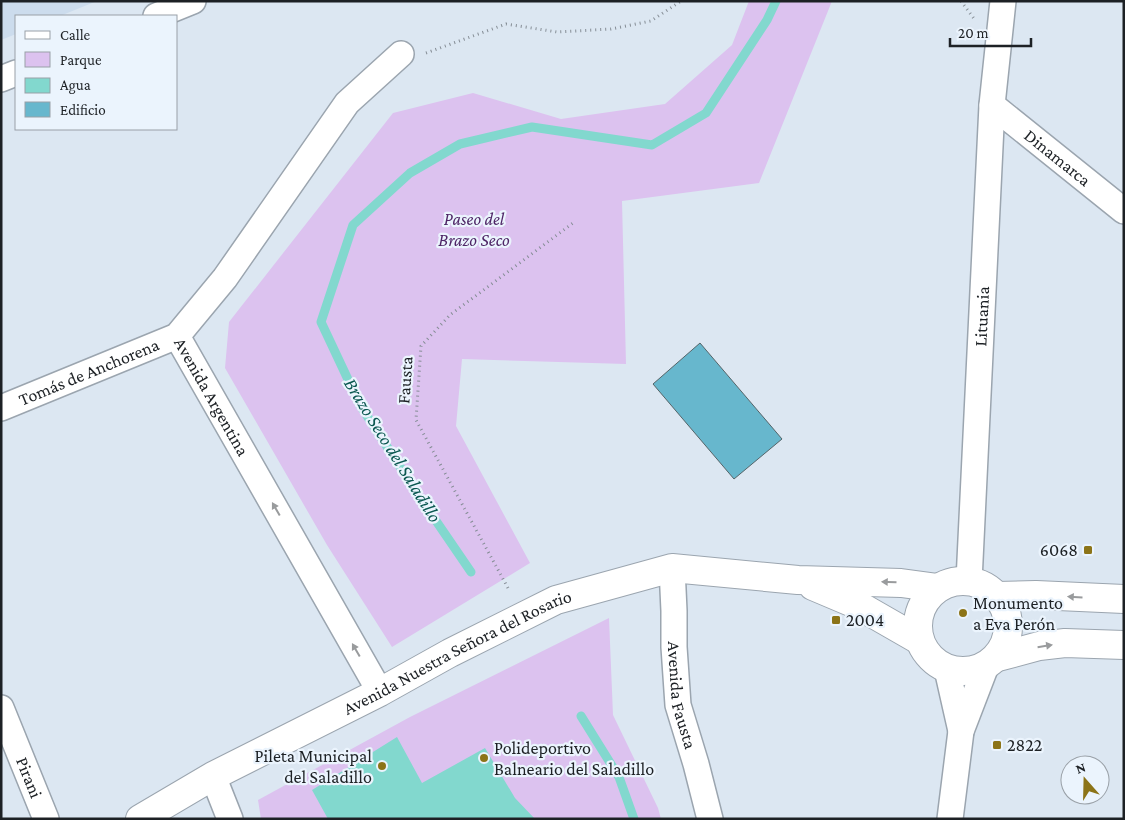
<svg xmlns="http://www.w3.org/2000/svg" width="1125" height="820" font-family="'Crimson Pro',serif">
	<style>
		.built { fill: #ccdced }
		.green { fill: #dcc2ef }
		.water { fill: #82d8ce }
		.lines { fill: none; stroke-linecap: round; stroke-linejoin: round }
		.stream { stroke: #82d8ce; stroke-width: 9 }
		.building { fill: #67b7cd; stroke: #556468 }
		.street-casing { stroke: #9ba5af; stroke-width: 28 }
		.secondary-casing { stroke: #9ba5af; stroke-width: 30 }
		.path { stroke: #858d95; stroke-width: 3; stroke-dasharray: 1 4; stroke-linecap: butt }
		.street { stroke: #fff; stroke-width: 25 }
		.secondary { stroke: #fff; stroke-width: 28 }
		.oneway { fill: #999b9d }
		.poi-dot { fill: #8c7418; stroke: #ebf4fd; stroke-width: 2 }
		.labels { text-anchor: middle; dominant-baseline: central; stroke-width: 4.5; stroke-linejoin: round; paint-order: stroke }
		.street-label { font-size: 18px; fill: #1d2125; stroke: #ebf4fd }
		.park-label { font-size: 18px; font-style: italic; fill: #4e2566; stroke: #ebf4fd }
		.poi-label { font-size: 18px; fill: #1d2125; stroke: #ebf4fd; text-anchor: start }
		.water-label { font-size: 19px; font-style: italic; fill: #0a5750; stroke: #ebf4fd }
	</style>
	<rect width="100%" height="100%" fill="#dce7f2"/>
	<!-- built -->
	<path class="built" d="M 1,1 L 97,1 L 60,16 L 16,16 L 16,34 L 1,40 Z"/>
	<!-- green -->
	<path class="green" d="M 749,1 L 832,1 L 759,183 L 622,201 L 626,364 L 462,359 L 456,426 L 530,563 L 392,647 L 327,545 L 225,368 L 229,322 L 393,113 L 473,93 L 561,119 L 665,104 L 732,45 Z
		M 609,618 L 613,715 L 658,808 L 661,819 L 261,819 L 258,800 L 410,717 Z"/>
	<!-- water -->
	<path class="water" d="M 397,737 L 422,783 L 485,748 L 515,798 L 535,819 L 328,819 L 312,790 Z"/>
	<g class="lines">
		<!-- stream -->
		<path class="stream" d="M 471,572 L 419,496 L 360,405 L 321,322 L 353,225 L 410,173 L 460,144 L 532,127 L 652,145 L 706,113 L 767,20 L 776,1
			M 581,716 L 619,777 L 634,819"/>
	</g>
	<!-- building -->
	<path class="building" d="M 700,343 L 782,439 L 734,479 L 653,384 Z"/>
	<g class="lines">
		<defs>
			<g id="street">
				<path d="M 156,16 L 193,1"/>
				<path d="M 1,79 L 16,73"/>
				<path id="s1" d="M 992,105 L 1124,211"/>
				<path id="s2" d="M 177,336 L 380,692"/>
				<path id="s3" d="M 1,408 L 177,336 L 225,278 L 347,103 L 401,54"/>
				<path id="s4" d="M 672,568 L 674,611 L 674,647 L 678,705 L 696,764 L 710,819"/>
				<path id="s5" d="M 969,581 L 992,105 L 1003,1"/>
				<path d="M 947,669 L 961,731"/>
				<path id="s6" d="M 1,708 L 46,819"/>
				<path d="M 213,776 L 230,819"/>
				<path d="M 950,819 L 961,731 L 986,666"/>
			</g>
			<g id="secondary">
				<circle cx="963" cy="626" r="45"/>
				<path d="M 813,586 L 858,605 L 919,640"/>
				<path d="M 997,596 L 1036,595 L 1124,599"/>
				<path d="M 998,657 L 1039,646 L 1065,643 L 1124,645"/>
				<path id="s7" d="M 140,819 L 213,776 L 380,692 L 450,653 L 556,600 L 672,568 L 798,580 L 901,583 L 938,588"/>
			</g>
		</defs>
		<!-- street casing -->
		<use href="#street" class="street-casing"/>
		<!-- secondary casing -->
		<use href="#secondary" class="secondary-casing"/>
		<!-- path -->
		<path class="path" d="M 961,1 L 975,20
			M 426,53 L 506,24 L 557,32 L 611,29 L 651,21 L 681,1
			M 508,588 L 416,420 L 421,346 L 450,315 L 573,223"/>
		<!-- street -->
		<use href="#street" class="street"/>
		<!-- secondary -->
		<use href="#secondary" class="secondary"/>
	</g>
	<!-- one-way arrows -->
	<defs><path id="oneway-solid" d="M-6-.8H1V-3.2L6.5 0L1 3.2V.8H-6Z" transform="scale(1.25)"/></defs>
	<g class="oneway">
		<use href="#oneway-solid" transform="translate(276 509) rotate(-120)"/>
		<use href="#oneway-solid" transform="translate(889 582) rotate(-178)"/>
		<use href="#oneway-solid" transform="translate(1075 597) rotate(-177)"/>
		<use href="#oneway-solid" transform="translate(1045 646) rotate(-9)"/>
		<use href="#oneway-solid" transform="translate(356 650) rotate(-120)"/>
	</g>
	<!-- markers -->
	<g class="poi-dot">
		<rect x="1083" y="545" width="10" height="10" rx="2.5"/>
		<circle cx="963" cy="613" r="5"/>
		<rect x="831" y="615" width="10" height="10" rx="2.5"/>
		<rect x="992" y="740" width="10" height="10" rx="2.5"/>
		<circle cx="484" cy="758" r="5"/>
		<circle cx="382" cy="766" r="5"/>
	</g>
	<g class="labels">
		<!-- street labels -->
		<g class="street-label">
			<text stroke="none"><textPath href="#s1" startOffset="84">Dinamarca</textPath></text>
			<text stroke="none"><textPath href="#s5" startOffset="265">Lituania</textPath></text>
			<text stroke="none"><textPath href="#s3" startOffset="95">Tomás de Anchorena</textPath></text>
			<text transform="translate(405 380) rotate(-86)">Fausta</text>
			<text stroke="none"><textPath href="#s2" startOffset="70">Avenida Argentina</textPath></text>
			<text stroke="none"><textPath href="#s7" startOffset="359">Avenida Nuestra Señora del Rosario</textPath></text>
			<text stroke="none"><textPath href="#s4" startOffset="128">Avenida Fausta</textPath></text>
			<text stroke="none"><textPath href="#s6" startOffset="75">Pirani</textPath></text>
		</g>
		<!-- park labels -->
		<g class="park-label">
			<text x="474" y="219">Paseo del<tspan x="474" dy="21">Brazo Seco</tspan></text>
		</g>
		<!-- poi labels -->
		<g class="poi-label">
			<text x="1078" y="550" text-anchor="end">6068</text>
			<text x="973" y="603">Monumento<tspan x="973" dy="21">a Eva Perón</tspan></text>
			<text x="846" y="620">2004</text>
			<text x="1007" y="745">2822</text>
			<text x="494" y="748">Polideportivo<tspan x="494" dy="21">Balneario del Saladillo</tspan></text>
			<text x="372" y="756" text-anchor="end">Pileta Municipal<tspan x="372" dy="21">del Saladillo</tspan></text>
		</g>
		<!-- water labels -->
		<g class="water-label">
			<text transform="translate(393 450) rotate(58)">Brazo Seco del Saladillo</text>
		</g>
	</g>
	<!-- border -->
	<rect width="1125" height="820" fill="none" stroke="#1d2125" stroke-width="5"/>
	<!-- legend -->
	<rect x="15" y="15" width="162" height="115" fill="#ebf4fd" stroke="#99a0a7"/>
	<rect x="25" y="31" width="25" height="8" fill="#ffffff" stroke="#99a0a7"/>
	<text x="60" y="40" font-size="15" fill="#1d2125">Calle</text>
	<rect x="25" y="52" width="25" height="15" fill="#dcc2ef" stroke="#99a0a7"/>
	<text x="60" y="65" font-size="15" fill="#1d2125">Parque</text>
	<rect x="25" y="78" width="25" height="15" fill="#82d8ce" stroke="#99a0a7"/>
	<text x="60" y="90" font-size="15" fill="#1d2125">Agua</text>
	<rect x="25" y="102" width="25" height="15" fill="#67b7cd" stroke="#99a0a7"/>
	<text x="60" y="115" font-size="15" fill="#1d2125">Edificio</text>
	<!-- north arrow -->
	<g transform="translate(1085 780) rotate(340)"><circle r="24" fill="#ebf4fd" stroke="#99a0a7"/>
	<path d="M0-4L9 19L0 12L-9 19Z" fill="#8c7418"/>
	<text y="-8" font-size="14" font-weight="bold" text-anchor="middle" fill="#1d2125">N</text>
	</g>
	<!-- scale -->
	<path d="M950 38v8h81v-8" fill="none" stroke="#1d2125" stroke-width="2.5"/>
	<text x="958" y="38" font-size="15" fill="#1d2125" stroke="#ebf4fd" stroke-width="4" paint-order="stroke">20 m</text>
</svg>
